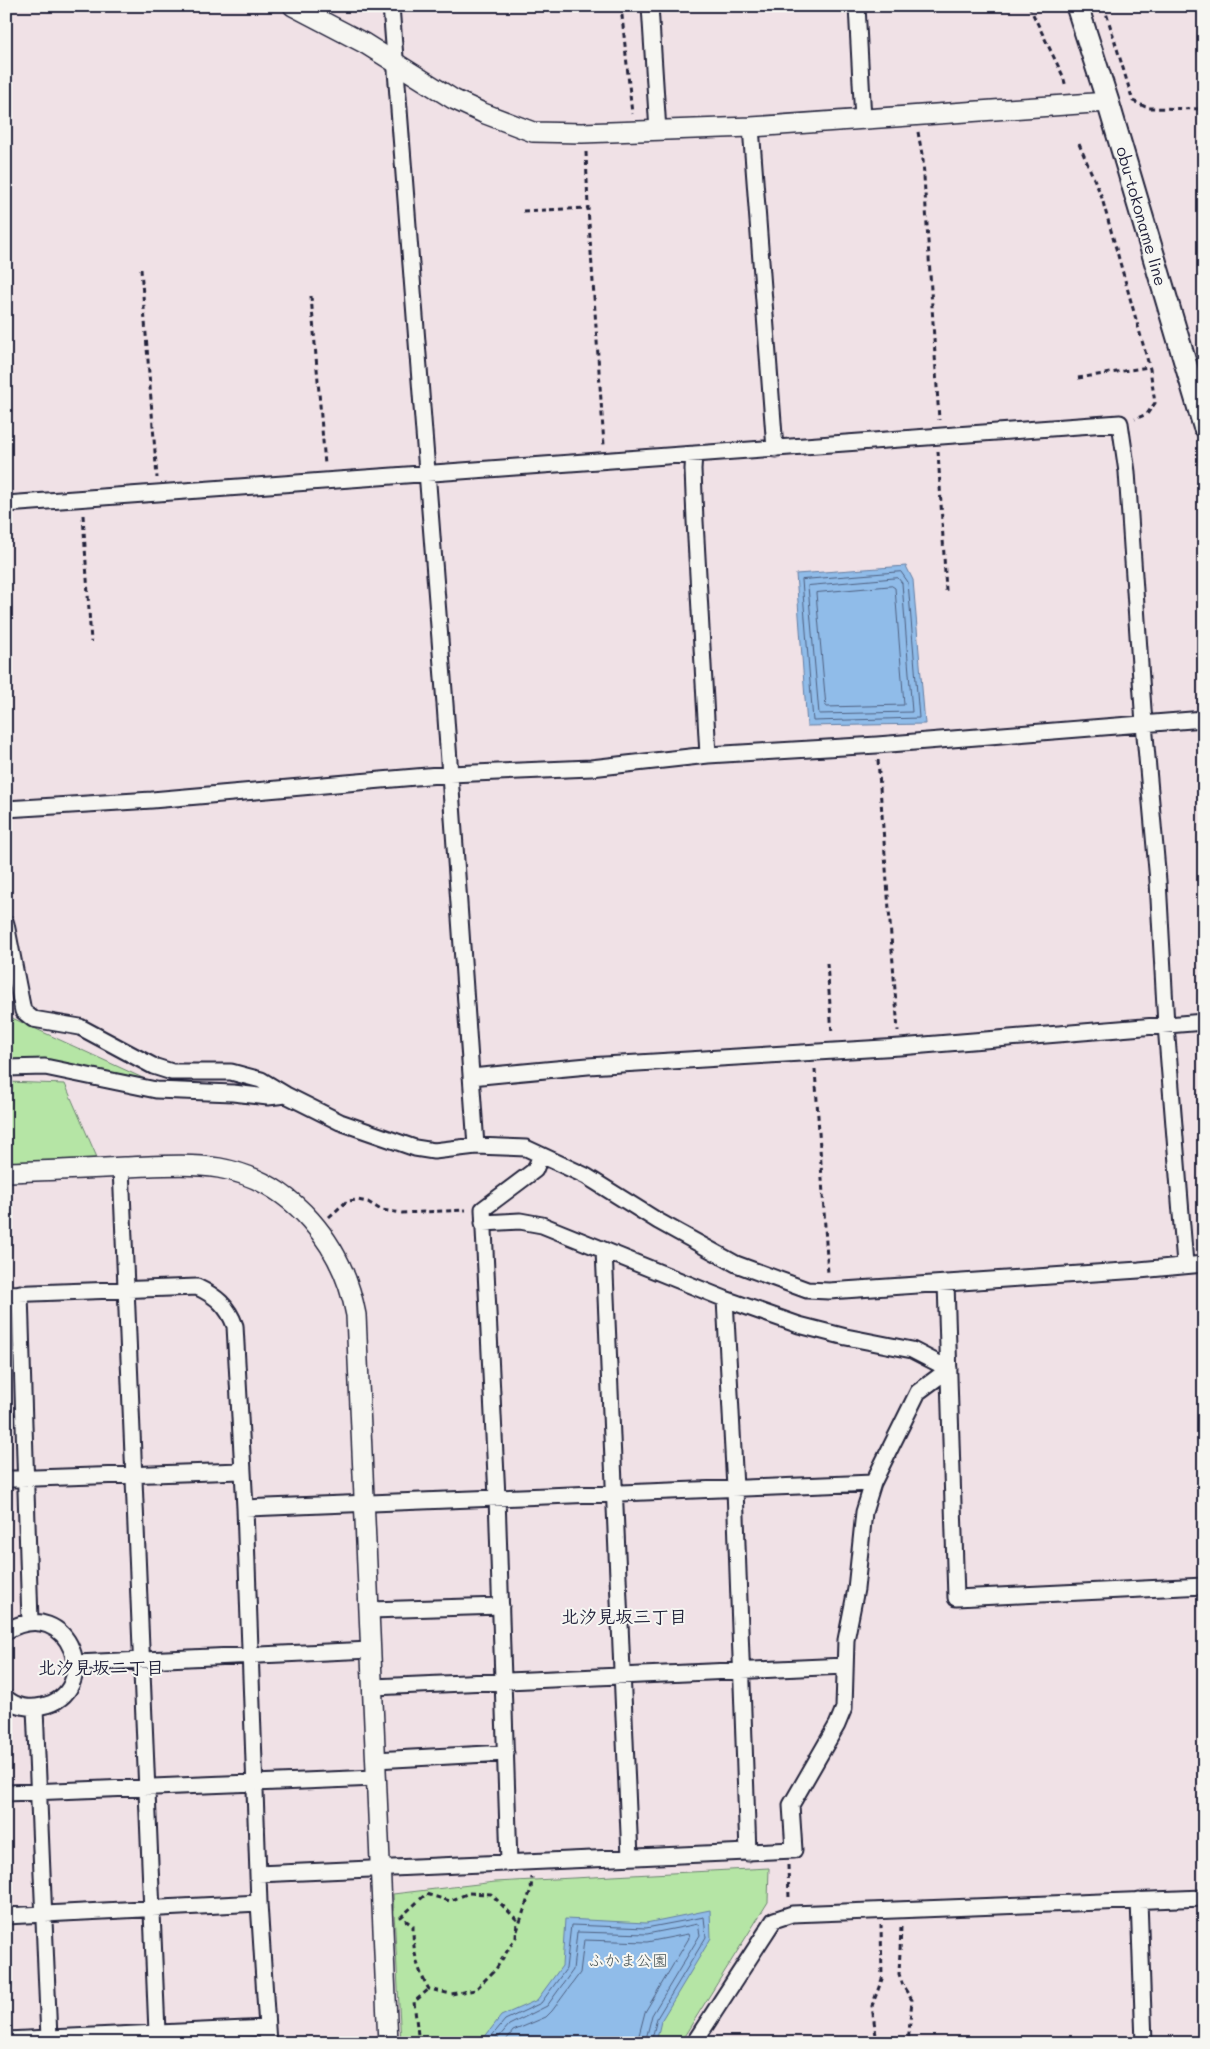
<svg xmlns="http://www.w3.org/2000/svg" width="1210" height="2049" font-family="Mali,'Klee One',sans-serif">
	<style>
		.green { fill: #b5e5a5; stroke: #6c8470 }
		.water { fill: #90bce9; stroke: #647ea3 }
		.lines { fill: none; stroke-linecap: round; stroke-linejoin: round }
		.shore { stroke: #4e6081; stroke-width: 1 }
		.minor-casing { stroke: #22223b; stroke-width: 19 }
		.tertiary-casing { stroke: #22223b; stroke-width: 22 }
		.secondary-casing { stroke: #22223b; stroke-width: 25 }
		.path { stroke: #22223b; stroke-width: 3; stroke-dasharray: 5 4; stroke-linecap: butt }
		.minor { stroke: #f6f6f2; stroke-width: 15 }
		.tertiary { stroke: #f6f6f2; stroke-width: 19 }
		.secondary { stroke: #f6f6f2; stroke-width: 21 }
		.labels { text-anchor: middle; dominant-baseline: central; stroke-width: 4; stroke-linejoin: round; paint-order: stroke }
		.street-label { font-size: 16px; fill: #22223b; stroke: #f6f6f2 }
		.park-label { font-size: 16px; fill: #475356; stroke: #f6f6f2 }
		.neighbourhood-label { font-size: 18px; font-weight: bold; fill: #22223b; stroke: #f6f6f2 }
	</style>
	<rect width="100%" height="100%" fill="#f0e1e6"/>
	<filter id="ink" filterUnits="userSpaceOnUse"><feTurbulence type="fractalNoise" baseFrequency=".02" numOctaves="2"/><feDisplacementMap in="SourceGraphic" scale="10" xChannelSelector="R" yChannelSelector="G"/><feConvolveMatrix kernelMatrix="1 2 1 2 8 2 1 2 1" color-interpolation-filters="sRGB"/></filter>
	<g filter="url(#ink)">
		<!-- green -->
		<path class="green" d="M 6,998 L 10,1017 L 145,1079 L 62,1062 L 6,1059 Z
			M 6,1082 L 65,1084 L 99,1162 L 6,1164 Z
			M 769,1868 L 768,1902 L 680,2043 L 401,2043 L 393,1894 L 495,1882 Z"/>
		<!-- water -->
		<path class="water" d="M 906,566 L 913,580 L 925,724 L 807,726 L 796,574 Z
			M 710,1910 L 711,1938 L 661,2021 L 656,2043 L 480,2043 L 501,2016 L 537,2000 L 562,1966 L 565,1919 L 646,1923 Z"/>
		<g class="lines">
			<!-- shore -->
			<path class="shore" d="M 901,572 L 908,582 L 919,718 L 813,721 L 802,580 Z
				M 898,578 L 902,583 L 912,712 L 819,714 L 808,586 Z
				M 892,586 L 895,588 L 904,705 L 826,707 L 816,593 Z
				M 486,2043 L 505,2020 L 541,2003 L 566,1969 L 571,1925 L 646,1928 L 704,1917 L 706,1937 L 657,2018 L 651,2043
				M 494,2043 L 509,2025 L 547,2006 L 573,1970 L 577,1932 L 647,1934 L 698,1924 L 700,1935 L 652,2015 L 645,2043
				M 504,2043 L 513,2031 L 546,2017 L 552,2011 L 580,1973 L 584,1940 L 647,1942 L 688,1934 L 689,1938 L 645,2012 L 637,2043"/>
			<defs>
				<path id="minor" d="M 391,6 L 445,704 L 476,1146
					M 650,6 L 658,131
					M 857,6 L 863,120
					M 751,127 L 775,449
					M 694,454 L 693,469 L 695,521 L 708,755
					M 6,504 L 1120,423 L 1127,472 L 1144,724 L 1158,881 L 1166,1025 L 1185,1264
					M 6,809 L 152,800 L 450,774 L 591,768 L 708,755 L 877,745 L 1204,719
					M 6,924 L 23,1011 L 33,1019 L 80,1027 L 153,1066 L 172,1072 L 231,1072 L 261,1080 L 286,1095 L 340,1122 L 415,1148 L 434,1151 L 476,1146 L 526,1148 L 586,1176 L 658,1221 L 736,1264 L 807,1290 L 829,1291 L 1139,1270 L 1204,1264
					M 6,1068 L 45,1067 L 156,1090 L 233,1093 L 268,1097 L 286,1095
					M 471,1077 L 588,1066 L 900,1047 L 1204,1022
					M 121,1167 L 157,2032
					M 604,1250 L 630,1857
					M 946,1283 L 956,1598 L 1204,1586
					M 20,1293 L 30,1622
					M 6,1294 L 197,1287 C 216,1296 228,1306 235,1326 L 245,1508 L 259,1903 L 268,2043
					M 725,1299 L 735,1488 L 748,1853
					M 6,1479 L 241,1471
					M 245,1508 L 873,1483
					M 370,1610 L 501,1606
					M 6,1631 C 71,1593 104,1693 42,1706 C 30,1709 16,1707 6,1698
					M 76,1663 L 371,1650
					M 373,1687 L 845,1666
					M 35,1708 L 49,2038
					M 375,1760 L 506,1753
					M 6,1793 L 376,1778
					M 509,1862 L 497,1497 L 483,1209 L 535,1170 L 541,1155
					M 258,1874 L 794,1850 L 791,1805 L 837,1725 L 844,1708 L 846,1640 L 856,1589 L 864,1512 L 873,1483 L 918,1392 L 949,1369 L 912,1350 L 846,1337 L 799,1325 L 725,1299 L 542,1225 L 520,1221 L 483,1223
					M 1139,1900 L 1144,2043
					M 6,1916 L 259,1903
					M 6,2040 L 267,2028
					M 694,2043 L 774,1920 L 792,1914 L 1204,1898"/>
				<path id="tertiary" d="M 293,6 L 364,43 L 453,99 L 483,113 L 533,132 L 582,133 L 751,127 L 1108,102
					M 6,1172 C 46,1171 85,1169 124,1167 C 156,1166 188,1163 219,1168 C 293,1181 343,1245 356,1315 L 388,2043"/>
				<path id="secondary" d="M 1077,6 L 1108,102 L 1204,426"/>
			</defs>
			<!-- minor casing -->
			<use href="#minor" class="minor-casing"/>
			<!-- tertiary casing -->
			<use href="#tertiary" class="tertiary-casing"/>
			<!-- secondary casing -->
			<use href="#secondary" class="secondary-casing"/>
			<!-- path -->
			<path class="path" d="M 621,6 L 632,114
				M 1029,6 L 1063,76 L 1066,87
				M 1104,6 L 1133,101 L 1148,108 L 1204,109
				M 918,132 L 923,160 L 939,420
				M 1079,144 L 1101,195 L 1150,369 L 1155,403 L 1147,414 L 1135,419
				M 586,152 L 588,208 L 604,445
				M 523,211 L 587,208
				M 141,269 L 157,478
				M 311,296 L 325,465
				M 1078,378 L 1149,367
				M 938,451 L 946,591
				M 83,515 L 91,642
				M 878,760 L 898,1031
				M 827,963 L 832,1034
				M 815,1069 L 828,1274
				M 329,1217 L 347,1201 L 357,1200 L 368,1202 L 381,1210 L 402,1213 L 466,1210
				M 788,1865 L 789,1899
				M 469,1893 L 491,1894 L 517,1920 L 516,1937 L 496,1969 L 475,1990 L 451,1994 L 429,1989 C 416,1968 413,1950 413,1926 L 401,1917 L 426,1894 L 450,1901 Z
				M 901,1927 L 899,1974 L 903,1986 L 912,2000 L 908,2043
				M 517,1931 L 531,1889 L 532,1877
				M 419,2043 L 414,2002 L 429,1989
				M 877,2043 L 872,2006 L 882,1979 L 881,1925"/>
			<!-- minor -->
			<use href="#minor" class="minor"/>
			<!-- tertiary -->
			<use href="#tertiary" class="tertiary"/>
			<!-- secondary -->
			<use href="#secondary" class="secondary"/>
		</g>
	</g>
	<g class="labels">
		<!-- street labels -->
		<g class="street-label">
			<text transform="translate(1142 216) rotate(74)">obu-tokoname line</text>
		</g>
		<!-- park labels -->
		<g class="park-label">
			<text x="628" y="1959">ふかま公園</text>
		</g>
		<!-- neighbourhood labels -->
		<g class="neighbourhood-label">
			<text x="624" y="1616">北汐見坂三丁目</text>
			<text x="101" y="1667">北汐見坂二丁目</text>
		</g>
	</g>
	<!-- margin -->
	<rect width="1210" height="2049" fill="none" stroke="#f6f6f2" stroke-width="25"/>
	<rect x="12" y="12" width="1185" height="2024" fill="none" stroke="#22223b" stroke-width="2" filter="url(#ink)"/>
</svg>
